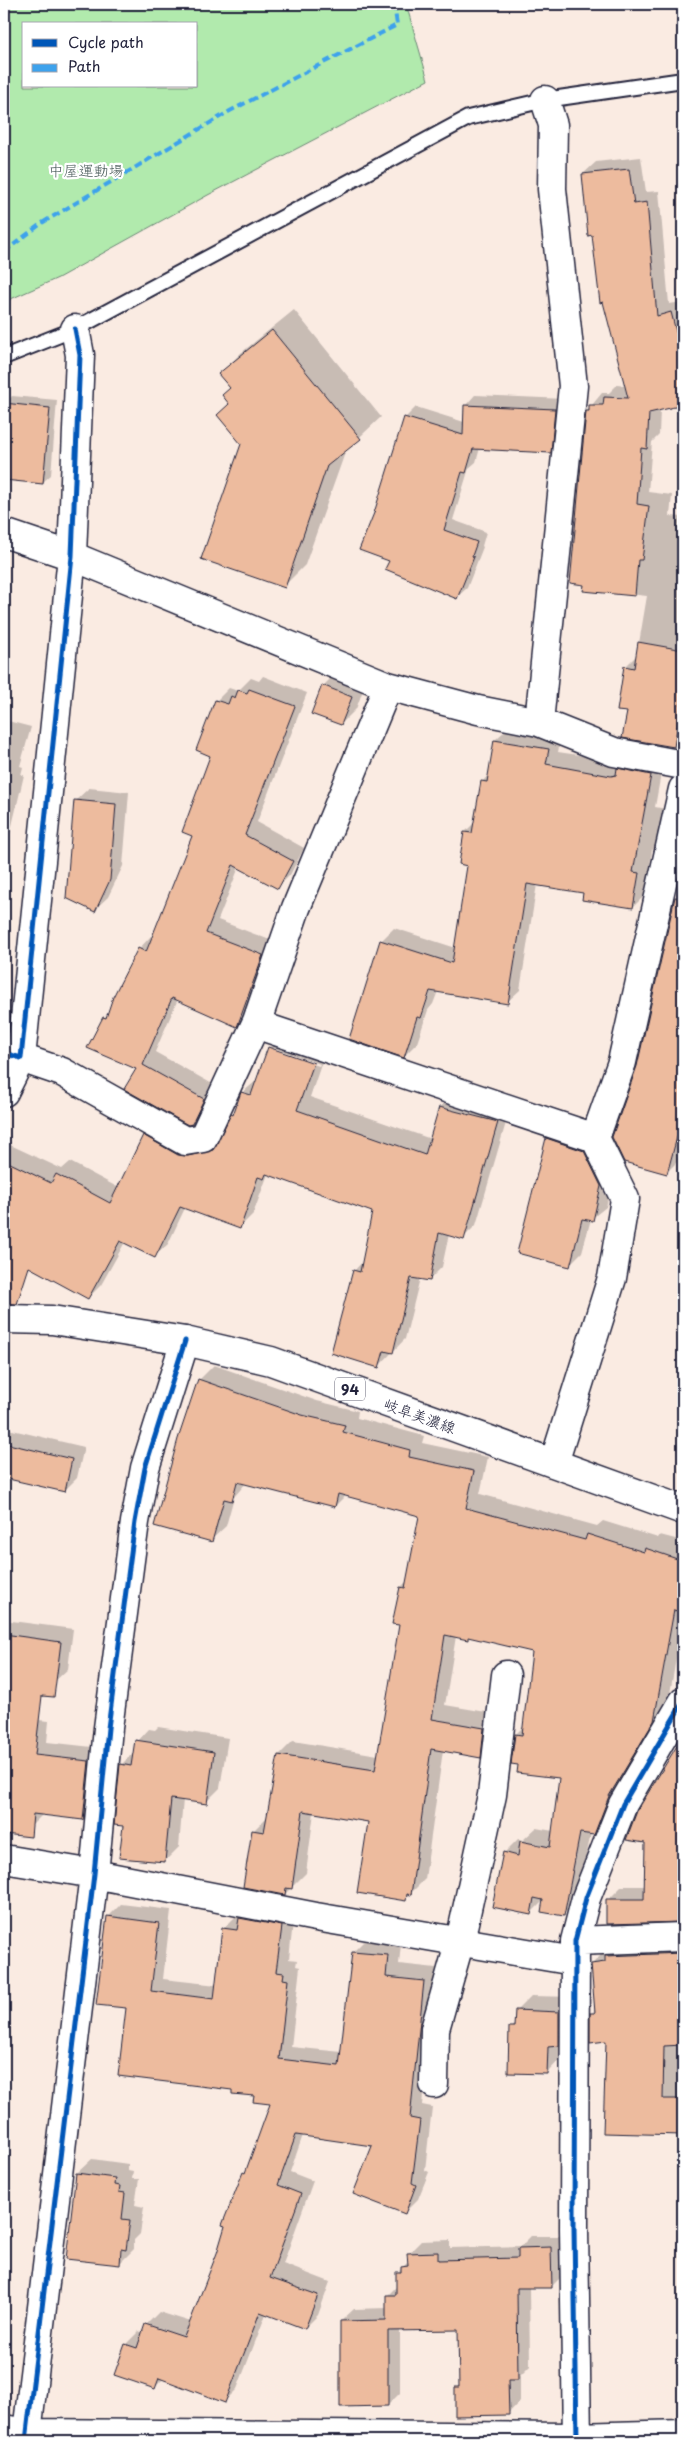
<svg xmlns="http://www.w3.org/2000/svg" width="687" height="2445" font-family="'Playpen Sans','Klee One',sans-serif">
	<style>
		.green { fill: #b1eaad; stroke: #6a8674; fill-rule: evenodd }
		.shadow { fill: #0003; fill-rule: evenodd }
		.building { fill: #edbb9e; stroke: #22223b }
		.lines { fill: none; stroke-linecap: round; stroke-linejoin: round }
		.service-casing { stroke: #22223b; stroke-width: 18 }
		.minor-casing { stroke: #22223b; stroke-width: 31 }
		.primary-casing { stroke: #22223b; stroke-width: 31 }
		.service { stroke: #fff; stroke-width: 14 }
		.minor { stroke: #fff; stroke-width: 28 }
		.primary { stroke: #fff; stroke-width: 28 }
		.quiet { stroke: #3ea2ec; stroke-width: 4; stroke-dasharray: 8 4; stroke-linecap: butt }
		.cycleway-casing { stroke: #fff; stroke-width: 8 }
		.cycleway { stroke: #0057b8; stroke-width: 5 }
		.labels { text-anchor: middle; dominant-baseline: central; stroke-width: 4.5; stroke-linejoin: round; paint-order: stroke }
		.shield { fill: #fff; stroke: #646476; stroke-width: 1 }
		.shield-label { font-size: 14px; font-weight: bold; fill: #22223b }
		.park-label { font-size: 15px; fill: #4d5e5d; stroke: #fff }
		.street-label { font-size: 15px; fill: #22223b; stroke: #fff }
	</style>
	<rect width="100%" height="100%" fill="#faebe2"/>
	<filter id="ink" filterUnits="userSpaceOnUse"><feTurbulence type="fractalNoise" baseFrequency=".02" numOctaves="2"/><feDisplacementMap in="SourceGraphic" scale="10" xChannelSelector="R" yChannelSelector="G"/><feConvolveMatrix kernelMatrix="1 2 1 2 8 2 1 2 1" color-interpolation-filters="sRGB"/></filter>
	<g filter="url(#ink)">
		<!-- green -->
		<path class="green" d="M 4,4 L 406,4 L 428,80 L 208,195 L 58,278 L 4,302 ZM 24,24 L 196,24 L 196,86 L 24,86 Z"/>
		<!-- shadow -->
		<path class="shadow" d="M 641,157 L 646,192 L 659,191 L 669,304 L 683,302 L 683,404 L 660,409 L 659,435 L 652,442 L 648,492 L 672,495 L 670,516 L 683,517 L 683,737 L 674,746 L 628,711 L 625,667 L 637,655 L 647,596 L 585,589 L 587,411 L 602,393 L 609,393 L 617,385 L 626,386 L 593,234 L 583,174 L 596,162 Z
			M 294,310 L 381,417 L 346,450 L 305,565 L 284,586 L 230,403 L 231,387 L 220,374 L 241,353 Z
			M 475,395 L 565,399 L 560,441 L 550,451 L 480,448 L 476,462 L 469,468 L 453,520 L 486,532 L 482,546 L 483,547 L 467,588 L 456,598 L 390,561 L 375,513 L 405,418 L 416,407 L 464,422 L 465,406 Z
			M 12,396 L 57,400 L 51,475 L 43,482 L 4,479 L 4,404 Z
			M 338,671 L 366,682 L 356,709 L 341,724 L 323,686 Z
			M 263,676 L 307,693 L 257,822 L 304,848 L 290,875 L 277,888 L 239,867 L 218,920 L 275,942 L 249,1013 L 237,1026 L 178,999 L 155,1052 L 216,1086 L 205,1110 L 192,1123 L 137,1068 L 104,1018 L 109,1013 L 139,949 L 151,936 L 153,937 L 193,835 L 212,755 L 216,701 L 229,688 L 238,691 L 251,678 L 259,681 Z
			M 4,720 L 31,727 L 20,766 L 23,767 L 21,775 L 24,775 L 7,847 L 4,850 Z
			M 508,728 L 561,737 L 558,752 L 625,762 L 663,762 L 655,807 L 672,810 L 665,837 L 652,850 L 646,894 L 633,907 L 585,892 L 537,884 L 520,990 L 507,1002 L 438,991 L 433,1004 L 428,1010 L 417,1043 L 404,1056 L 381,941 L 394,928 L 456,948 L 468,865 L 465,832 L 475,822 L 483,781 L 489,774 L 495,740 Z
			M 89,788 L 129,792 L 123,866 L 108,897 L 94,910 L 75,801 Z
			M 682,914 L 683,1146 L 679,1160 L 667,1172 L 638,1066 Z
			M 282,1035 L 326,1050 L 310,1097 L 431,1139 L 440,1107 L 453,1094 L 510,1109 L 476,1225 L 463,1238 L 449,1234 L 442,1267 L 429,1280 L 420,1278 L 405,1339 L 378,1367 L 354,1271 L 364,1260 L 374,1211 L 268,1174 L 253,1214 L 240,1227 L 185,1208 L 168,1244 L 155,1256 L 125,1242 L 101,1285 L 88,1298 L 28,1249 L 4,1237 L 4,1142 L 62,1169 L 70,1162 L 119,1188 L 144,1136 L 157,1123 L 201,1144 L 220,1139 L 235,1112 L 242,1093 L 257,1080 L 269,1048 ZM 274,1048 L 320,1064 L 319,1066 L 274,1051 Z
			M 560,1126 L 614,1172 L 606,1207 L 591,1219 L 582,1252 L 569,1265 L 547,1139 Z
			M 214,1365 L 317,1401 L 358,1411 L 357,1418 L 424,1436 L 422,1443 L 488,1457 L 480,1494 L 597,1526 L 603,1521 L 658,1538 L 660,1535 L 683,1541 L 683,1618 L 668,1705 L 608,1820 L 593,1834 L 591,1833 L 577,1900 L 563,1915 L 544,1900 L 531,1913 L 504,1853 L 518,1839 L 523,1840 L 536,1828 L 553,1831 L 560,1777 L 516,1734 L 524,1726 L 533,1651 L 470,1636 L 467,1638 L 456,1636 L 445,1705 L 498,1714 L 494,1743 L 480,1757 L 443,1750 L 425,1879 L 405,1899 L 370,1821 L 314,1812 L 306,1873 L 285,1894 L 253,1831 L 267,1817 L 279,1755 L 293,1741 L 378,1755 L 400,1624 L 401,1587 L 407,1581 L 421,1515 L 346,1495 L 335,1506 L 246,1483 L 234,1497 L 226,1526 L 211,1540 L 199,1380 Z
			M 4,1428 L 84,1447 L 77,1478 L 64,1491 L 4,1477 Z
			M 683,1458 L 683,1474 L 678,1473 Z
			M 4,1620 L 73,1629 L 68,1669 L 55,1681 L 4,1675 Z
			M 4,1717 L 49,1721 L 47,1742 L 101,1748 L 96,1806 L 83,1819 L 43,1814 L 31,1826 L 4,1809 Z
			M 158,1727 L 228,1738 L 220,1788 L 206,1802 L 183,1799 L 179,1847 L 165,1861 L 125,1825 L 121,1765 L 134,1752 L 135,1744 L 149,1729 L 155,1730 Z
			M 683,1822 L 683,1920 L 607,1923 L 608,1900 L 622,1886 L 646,1886 L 679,1840 Z
			M 121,1904 L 171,1910 L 163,1979 L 217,1985 L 223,1929 L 236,1916 L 294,1913 L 289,1959 L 297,1960 L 296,1966 L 300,1967 L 291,2047 L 342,2052 L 353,1952 L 366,1939 L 401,1943 L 399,1964 L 436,1968 L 422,2105 L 432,2107 L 425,2170 L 429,2172 L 418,2199 L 405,2212 L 373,2145 L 303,2135 L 290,2172 L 313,2181 L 283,2264 L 330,2282 L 318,2315 L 305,2328 L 266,2314 L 237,2389 L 224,2402 L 164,2378 L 154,2388 L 126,2344 L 139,2331 L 143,2333 L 146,2325 L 159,2312 L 191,2322 L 218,2253 L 244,2173 L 247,2169 L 271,2102 L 256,2095 L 234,2089 L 127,2007 L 108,1917 Z
			M 683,1940 L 683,2135 L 604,2131 L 607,2040 L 592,2013 L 596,2009 L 592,1964 L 606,1950 Z
			M 531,1996 L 574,1997 L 562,2057 L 547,2073 L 510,2028 L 516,2023 L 516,2011 Z
			M 92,2159 L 128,2164 L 128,2171 L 133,2172 L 132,2179 L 139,2179 L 135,2205 L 144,2207 L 140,2234 L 134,2240 L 134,2249 L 120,2263 L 77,2173 Z
			M 531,2236 L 563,2236 L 564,2274 L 551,2287 L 529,2287 L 530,2366 L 520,2376 L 520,2401 L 508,2414 L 456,2388 L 460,2384 L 459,2328 L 400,2329 L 400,2393 L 388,2405 L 341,2321 L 354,2309 L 388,2308 L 387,2296 L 397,2286 L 397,2273 L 409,2261 L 409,2253 L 421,2241 L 450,2240 L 450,2248 L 521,2246 Z"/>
		<!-- building -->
		<path class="building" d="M 629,169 L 634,204 L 647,202 L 657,316 L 671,312 L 683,359 L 683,405 L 649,413 L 647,449 L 641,448 L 637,504 L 649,506 L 642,560 L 638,560 L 635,596 L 583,591 L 584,585 L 570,583 L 586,411 L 589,411 L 589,405 L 603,405 L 604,397 L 628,398 L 603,302 L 600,303 L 592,235 L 588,236 L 582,174 Z
			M 272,330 L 361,439 L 327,466 L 285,588 L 201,559 L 241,444 L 217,415 L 229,404 L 222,395 L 230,388 L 218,374 Z
			M 4,403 L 50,408 L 43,484 L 4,480 Z
			M 464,405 L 555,409 L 551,453 L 473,449 L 466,473 L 462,472 L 444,530 L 477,542 L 472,556 L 474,557 L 457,599 L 385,569 L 389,561 L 359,550 L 374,513 L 404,417 L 463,435 Z
			M 638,642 L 683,650 L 683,692 L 674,747 L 622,738 L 627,712 L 617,711 L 624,666 L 634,668 Z
			M 322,685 L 352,697 L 341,725 L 311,714 Z
			M 249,689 L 295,706 L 245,835 L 293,861 L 278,889 L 233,865 L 206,933 L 263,955 L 237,1027 L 172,998 L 143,1065 L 204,1099 L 192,1124 L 188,1125 L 124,1089 L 136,1069 L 87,1048 L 103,1017 L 106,1018 L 113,997 L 138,948 L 146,952 L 192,836 L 182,832 L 210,756 L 196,750 L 215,700 L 228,704 L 231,696 L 235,698 L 238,690 L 247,693 Z
			M 494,740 L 549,749 L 546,764 L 611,776 L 616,775 L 617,768 L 651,775 L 633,872 L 639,873 L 633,908 L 582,900 L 583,893 L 527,884 L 508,1004 L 430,991 L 421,1018 L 417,1017 L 404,1058 L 349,1039 L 380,940 L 452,963 L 467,866 L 459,864 L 464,832 L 472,833 L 481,781 L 487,782 Z
			M 74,800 L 116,804 L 110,880 L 95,912 L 66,898 Z
			M 675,897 L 683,898 L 683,1115 L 667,1174 L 624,1162 L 612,1137 L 637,1066 Z
			M 268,1047 L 314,1063 L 297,1110 L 425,1155 L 439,1107 L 498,1122 L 464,1240 L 439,1233 L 430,1281 L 411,1278 L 393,1353 L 384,1351 L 379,1368 L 331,1353 L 353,1270 L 360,1272 L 372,1212 L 266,1174 L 264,1179 L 258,1177 L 240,1229 L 180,1207 L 155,1258 L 120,1241 L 88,1299 L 29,1267 L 17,1304 L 4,1303 L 4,1160 L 51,1183 L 56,1174 L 110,1203 L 143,1135 L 178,1155 L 188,1156 L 213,1150 L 231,1114 L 233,1115 L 241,1092 L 251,1095 Z
			M 546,1138 L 584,1151 L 601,1186 L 593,1221 L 582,1219 L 570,1267 L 517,1253 Z
			M 198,1379 L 302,1415 L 345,1425 L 343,1432 L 410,1450 L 409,1457 L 474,1471 L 466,1508 L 585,1540 L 587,1534 L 644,1552 L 645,1548 L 683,1561 L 683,1613 L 674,1610 L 654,1721 L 609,1796 L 594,1835 L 580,1833 L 564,1916 L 541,1912 L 543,1900 L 534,1898 L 531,1915 L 492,1907 L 503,1852 L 518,1856 L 520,1841 L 550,1847 L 559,1778 L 517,1773 L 518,1765 L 511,1764 L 515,1734 L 522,1735 L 532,1652 L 468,1637 L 468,1640 L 445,1635 L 432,1719 L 484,1728 L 481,1758 L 431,1749 L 411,1895 L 407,1894 L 406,1901 L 357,1893 L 368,1822 L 303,1811 L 292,1889 L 286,1888 L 285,1895 L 243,1887 L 252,1830 L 264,1832 L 278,1755 L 375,1770 L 399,1625 L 392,1624 L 400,1587 L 405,1588 L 419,1516 L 338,1494 L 335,1507 L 237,1482 L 232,1501 L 224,1499 L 212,1542 L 154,1526 L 178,1439 Z
			M 4,1443 L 72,1459 L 65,1492 L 4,1478 Z
			M 4,1634 L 61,1642 L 54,1697 L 42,1696 L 35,1755 L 89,1761 L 83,1820 L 33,1814 L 31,1837 L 4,1834 Z
			M 683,1736 L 683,1922 L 606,1924 L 606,1899 L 644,1899 L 645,1843 L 626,1840 L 637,1811 Z
			M 135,1740 L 214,1752 L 207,1804 L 171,1799 L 165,1862 L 119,1858 L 123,1826 L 114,1825 L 120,1764 L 131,1766 Z
			M 107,1916 L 159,1923 L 151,1991 L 214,1999 L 222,1928 L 237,1930 L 239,1918 L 282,1926 L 276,1972 L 284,1973 L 283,1979 L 288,1980 L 279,2059 L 339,2066 L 352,1952 L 388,1955 L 386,1977 L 424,1981 L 410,2118 L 420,2120 L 412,2183 L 416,2185 L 405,2214 L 353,2194 L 372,2146 L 296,2135 L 278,2185 L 301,2194 L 270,2278 L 318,2295 L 305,2329 L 260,2312 L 225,2403 L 159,2378 L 155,2389 L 114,2375 L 125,2344 L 137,2348 L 145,2324 L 184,2337 L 217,2253 L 225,2226 L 222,2225 L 243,2172 L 245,2173 L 270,2104 L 253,2102 L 254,2096 L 232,2094 L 232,2090 L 118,2076 L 126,2008 L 96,2005 Z
			M 683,1953 L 683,2045 L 664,2046 L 663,2099 L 683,2099 L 683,2135 L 603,2133 L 606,2041 L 590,2043 L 590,2013 L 595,2013 L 591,1964 L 605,1962 L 605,1956 Z
			M 515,2010 L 559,2012 L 559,2046 L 548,2047 L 547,2074 L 508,2073 L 509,2027 L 514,2027 Z
			M 76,2173 L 115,2178 L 114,2185 L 120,2186 L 119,2192 L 125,2193 L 122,2219 L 130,2220 L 126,2250 L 121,2249 L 120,2265 L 66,2259 Z
			M 551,2247 L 552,2288 L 517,2288 L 518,2380 L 508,2380 L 509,2415 L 455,2416 L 455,2387 L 459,2387 L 458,2330 L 388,2331 L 388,2406 L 340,2407 L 340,2321 L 386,2320 L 386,2295 L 396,2295 L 396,2272 L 401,2272 L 401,2267 L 408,2266 L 407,2253 L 438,2252 L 438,2260 L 518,2258 L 518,2248 Z"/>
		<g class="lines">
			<defs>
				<path id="service" d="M 4,357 L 75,329 L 468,118 L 545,100 L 683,80"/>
				<path id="minor" d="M 4,533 L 72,556 L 388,686 L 478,710 L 539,722 L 614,752 L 683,765
					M 539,722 L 573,386 L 552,189 L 553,125 L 545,100
					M 257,1021 L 270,1029 L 595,1138
					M 4,1053 L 21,1058 L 72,556 L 80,355 L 75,329
					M 4,1092 L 21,1058 L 62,1072 L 185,1141 L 203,1138 L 257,1021 L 296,908 L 388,686
					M 554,1463 L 612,1278 L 625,1199 L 595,1138 L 622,1062 L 683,789
					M 4,1859 L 94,1874 L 316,1917 L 574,1961
					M 575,1941 L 683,1937
					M 434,2084 L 435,2029 L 460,1941 L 492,1795 L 506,1675
					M 4,2429 L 26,2433 L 576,2437 L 683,2434
					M 26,2441 L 94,1874 L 108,1728 L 135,1522 L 145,1468 L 185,1341
					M 577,2441 L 574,2228 L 575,1941 L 586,1898 L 623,1804 L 683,1702"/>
				<path id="primary" d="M 4,1319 L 52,1320 L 185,1341 L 271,1361 L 683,1510"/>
			</defs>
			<!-- service casing -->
			<use href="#service" class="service-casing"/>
			<!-- minor casing -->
			<use href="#minor" class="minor-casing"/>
			<!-- primary casing -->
			<use href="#primary" class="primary-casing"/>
			<!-- service -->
			<use href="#service" class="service"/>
			<!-- minor -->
			<use href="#minor" class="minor"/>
			<!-- primary -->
			<use href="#primary" class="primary"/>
			<!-- quiet -->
			<path class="quiet" d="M 4,252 L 42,223 L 230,111 L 397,25 L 394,4"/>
			<defs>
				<path id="cycleway" d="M 4,1053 L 21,1058 L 72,556 L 80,355 L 75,329
					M 26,2441 L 94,1874 L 108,1728 L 135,1522 L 145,1468 L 185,1341
					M 577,2441 L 574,2228 L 575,1941 L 586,1898 L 623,1804 L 683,1702"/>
			</defs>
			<!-- cycleway casing -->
			<use href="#cycleway" class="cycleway-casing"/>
			<!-- cycleway -->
			<use href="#cycleway" class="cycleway"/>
		</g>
	</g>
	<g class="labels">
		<!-- shield labels -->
		<rect class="shield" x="335" y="1377.5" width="30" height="23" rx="4"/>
		<g class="shield-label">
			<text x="350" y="1389">94</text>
		</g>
		<!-- park labels -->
		<g class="park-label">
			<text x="86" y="169">中屋運動場</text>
		</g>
		<!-- street labels -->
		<g class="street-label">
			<text transform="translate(420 1415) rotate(20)">岐阜美濃線</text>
		</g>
	</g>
	<!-- margin -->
	<rect width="687" height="2445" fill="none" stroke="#fff" stroke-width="20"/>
	<rect x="10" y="10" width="667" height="2425" fill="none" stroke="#22223b" stroke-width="2" filter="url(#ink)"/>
	<!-- legend -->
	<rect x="22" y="22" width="175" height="65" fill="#ffffff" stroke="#a7a7b1"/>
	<rect x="32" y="39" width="25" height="8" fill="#0057b8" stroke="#a7a7b1"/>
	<text x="68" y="48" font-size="15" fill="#22223b">Cycle path</text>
	<rect x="32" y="64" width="25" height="8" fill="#3ea2ec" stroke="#a7a7b1"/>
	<text x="68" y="72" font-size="15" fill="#22223b">Path</text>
</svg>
